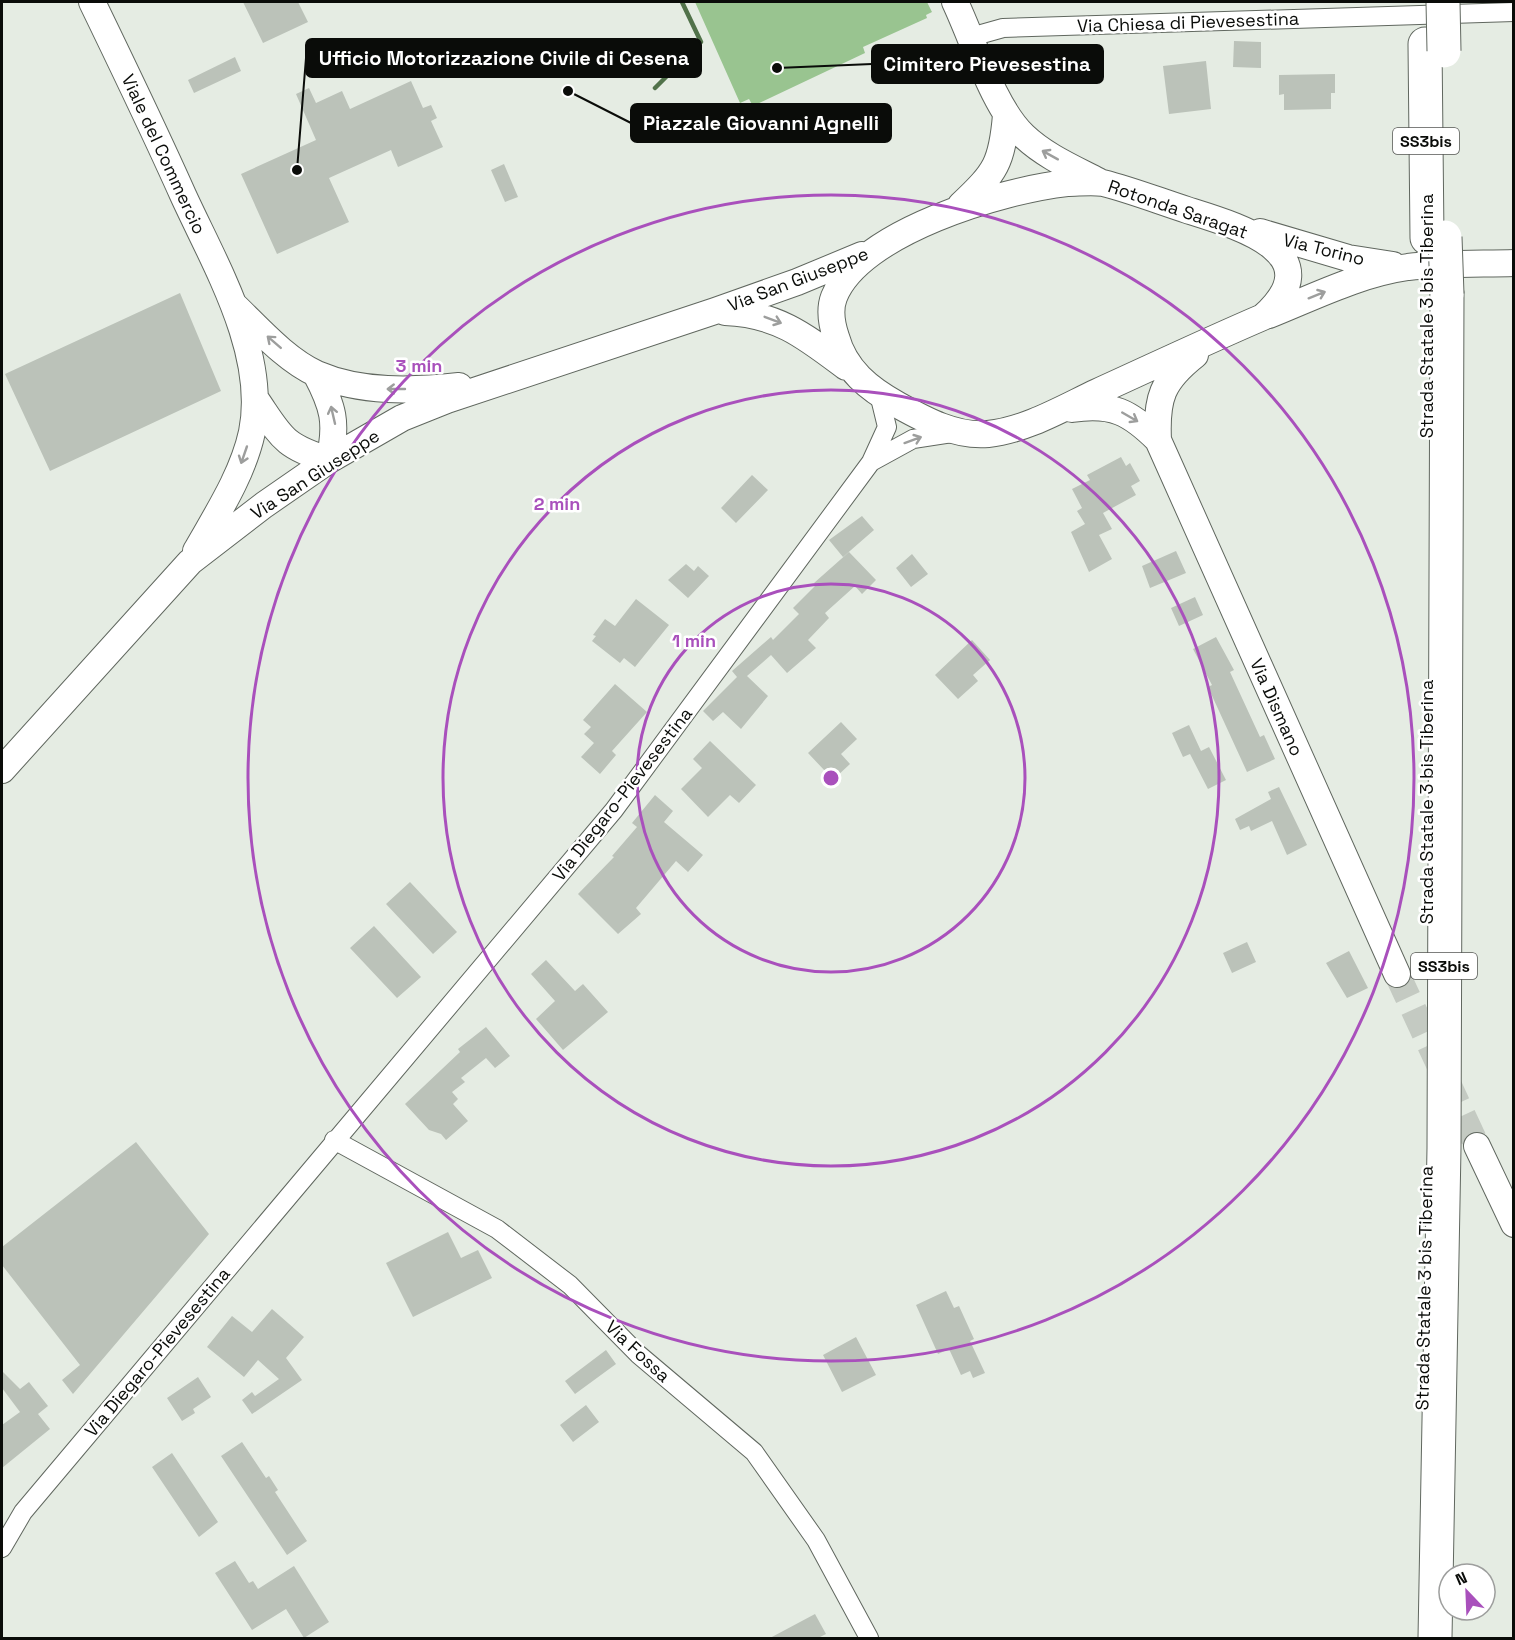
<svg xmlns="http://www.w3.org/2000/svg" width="1515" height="1640" font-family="'Space Grotesk',sans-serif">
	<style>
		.green { fill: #99c490 }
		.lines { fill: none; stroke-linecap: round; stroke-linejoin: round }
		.stream { stroke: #51724a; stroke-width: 4.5 }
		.building { fill: #bbc2b9 }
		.secondary-tunnel { stroke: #c4cac2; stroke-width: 26; stroke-dasharray: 26 13; stroke-linecap: butt }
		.street-casing { stroke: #60675f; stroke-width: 20 }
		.secondary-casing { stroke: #60675f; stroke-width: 28 }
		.highway-casing { stroke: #60675f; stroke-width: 35 }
		.street { stroke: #fff; stroke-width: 18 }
		.secondary { stroke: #fff; stroke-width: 26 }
		.highway { stroke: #fff; stroke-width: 33 }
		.highway-bridge-casing { stroke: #60675f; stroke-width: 35; stroke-linecap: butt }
		.highway-bridge { stroke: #fff; stroke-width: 33 }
		.oneway { stroke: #9d9e9d }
		.ring { fill: none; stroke: #a950bc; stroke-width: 3 }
		.labels { text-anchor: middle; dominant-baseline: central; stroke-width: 5; stroke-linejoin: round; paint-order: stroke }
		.shield { fill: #fff; stroke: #545553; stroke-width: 1.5 }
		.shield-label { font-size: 16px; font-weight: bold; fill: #0a0c09 }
		.street-label { font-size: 18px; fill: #0a0c09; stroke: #fff }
		.centre { fill: #a950bc; stroke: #fff; stroke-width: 3 }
		.ring-label { font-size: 18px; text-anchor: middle; font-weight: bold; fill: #a950bc; stroke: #fff; stroke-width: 5; stroke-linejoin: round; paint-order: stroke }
		.leader { fill: none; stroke: #0a0c09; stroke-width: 2 }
		.callout-dot { fill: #0a0c09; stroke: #fff; stroke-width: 2 }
		.callout { fill: #0a0c09; stroke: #0a0c09; stroke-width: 2 }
		.callout-label { font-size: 20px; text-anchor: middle; font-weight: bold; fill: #fff }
	</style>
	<rect width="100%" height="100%" fill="#e5ece3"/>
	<!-- green -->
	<path class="green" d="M 695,2 L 927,2 L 932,12 L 926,15 L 927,18 L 863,47 L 865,53 L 753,106 L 749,99 L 740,103 Z"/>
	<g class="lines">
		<!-- stream -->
		<path class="stream" d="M 655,88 L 701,42 L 682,2"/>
	</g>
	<!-- building -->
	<path class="building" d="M 243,2 L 298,2 L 308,22 L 263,43 Z
		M 1234,41 L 1261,42 L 1261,68 L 1233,67 Z
		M 235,57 L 241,71 L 194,93 L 188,80 Z
		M 1206,61 L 1211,109 L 1169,114 L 1163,66 Z
		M 1335,74 L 1335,93 L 1331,93 L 1331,109 L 1284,110 L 1284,94 L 1279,95 L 1279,75 Z
		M 411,81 L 423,108 L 431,105 L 437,118 L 431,121 L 443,147 L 398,167 L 391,150 L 329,178 L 349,222 L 277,254 L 241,174 L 316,140 L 296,94 L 309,88 L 316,103 L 342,91 L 350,109 Z
		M 504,164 L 518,197 L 505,202 L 491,170 Z
		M 180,293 L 221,391 L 50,471 L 5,374 Z
		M 1121,457 L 1126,466 L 1130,463 L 1140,481 L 1131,486 L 1136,495 L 1103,513 L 1112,529 L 1099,535 L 1112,559 L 1089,572 L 1071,532 L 1085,524 L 1077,511 L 1082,508 L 1072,489 L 1090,480 L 1087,475 Z
		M 752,475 L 768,490 L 736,523 L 721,508 Z
		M 862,516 L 874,530 L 843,557 L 829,540 Z
		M 1176,551 L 1186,573 L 1150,588 L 1142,566 Z
		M 849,552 L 876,580 L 862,594 L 855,586 L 825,613 L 829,618 L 808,640 L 816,648 L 787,673 L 771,655 L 747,676 L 768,696 L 741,729 L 723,712 L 713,721 L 703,711 L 737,677 L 732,671 L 771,637 L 773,640 L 799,614 L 793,608 L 816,585 L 814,583 Z
		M 912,554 L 928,574 L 911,587 L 896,568 Z
		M 686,564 L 694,571 L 698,566 L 709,576 L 688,598 L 668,580 Z
		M 1195,597 L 1203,615 L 1179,626 L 1171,608 Z
		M 636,599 L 669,625 L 635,667 L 624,658 L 620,663 L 592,641 L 596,636 L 593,635 L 605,619 L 615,626 Z
		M 1216,637 L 1234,670 L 1230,672 L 1260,737 L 1264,735 L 1275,759 L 1247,772 L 1208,687 L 1212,685 L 1193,649 Z
		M 972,640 L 990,660 L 973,675 L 978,681 L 958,699 L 935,675 Z
		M 615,684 L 647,712 L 612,751 L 616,755 L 600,774 L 581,757 L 594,743 L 584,734 L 591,727 L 583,720 Z
		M 841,722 L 857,739 L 841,754 L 850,764 L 836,777 L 828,768 L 825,771 L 808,753 Z
		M 1189,725 L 1201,751 L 1209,747 L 1226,780 L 1208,789 L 1190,754 L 1183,757 L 1172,733 Z
		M 710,741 L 756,785 L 739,803 L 730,795 L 708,817 L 681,789 L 702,768 L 693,759 Z
		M 1279,787 L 1307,845 L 1287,855 L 1272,821 L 1251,831 L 1249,826 L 1240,830 L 1235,819 L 1271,799 L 1268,792 Z
		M 655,795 L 673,811 L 664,822 L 703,855 L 688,872 L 676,861 L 636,908 L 641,914 L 618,934 L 578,894 L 614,857 L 612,856 L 637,827 L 632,823 Z
		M 410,882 L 457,932 L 433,954 L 386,904 Z
		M 374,926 L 421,977 L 397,998 L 350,948 Z
		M 1247,942 L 1256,962 L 1232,973 L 1223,953 Z
		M 1349,951 L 1368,988 L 1347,998 L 1326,963 Z
		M 546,960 L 575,991 L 583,984 L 608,1012 L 563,1050 L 536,1019 L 555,1001 L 531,974 Z
		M 486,1027 L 510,1056 L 495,1068 L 486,1058 L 461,1078 L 465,1082 L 452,1092 L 458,1099 L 453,1104 L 468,1121 L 446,1140 L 441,1134 L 429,1130 L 405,1104 L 460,1052 L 458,1049 Z
		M 136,1142 L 209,1234 L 73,1394 L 62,1380 L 80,1365 L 2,1265 L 2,1247 Z
		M 448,1232 L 461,1258 L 478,1250 L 492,1278 L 413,1317 L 386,1263 Z
		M 946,1291 L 954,1308 L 959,1306 L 974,1339 L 970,1341 L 985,1373 L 973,1378 L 970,1371 L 961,1375 L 949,1349 L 938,1354 L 916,1305 Z
		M 272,1309 L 304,1337 L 286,1358 L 302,1380 L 252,1414 L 242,1400 L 252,1392 L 255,1396 L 279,1379 L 258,1360 L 244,1377 L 207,1347 L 232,1316 L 252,1332 Z
		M 856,1337 L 876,1375 L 842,1392 L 823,1355 Z
		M 606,1350 L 616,1364 L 575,1394 L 565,1381 Z
		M 2,1371 L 20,1389 L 29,1382 L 48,1406 L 38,1414 L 50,1429 L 2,1468 L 2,1425 L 20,1412 L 2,1388 Z
		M 198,1377 L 211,1397 L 193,1409 L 195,1413 L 182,1421 L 167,1398 Z
		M 586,1405 L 599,1422 L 573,1442 L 560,1425 Z
		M 242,1442 L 266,1478 L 269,1476 L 278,1490 L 275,1492 L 307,1541 L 287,1555 L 221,1456 Z
		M 172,1453 L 218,1522 L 199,1537 L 152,1467 Z
		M 235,1561 L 249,1583 L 253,1581 L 258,1589 L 294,1566 L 329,1622 L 304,1638 L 286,1609 L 252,1630 L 215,1573 Z
		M 815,1614 L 826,1634 L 818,1638 L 770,1638 Z"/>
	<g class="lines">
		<!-- secondary-tunnel -->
		<path class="secondary-tunnel" d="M 1397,974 L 1477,1146"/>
		<defs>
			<path id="street" d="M 971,37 L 1003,28 L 1514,12
				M 871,462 L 913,439 L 952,433
				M 334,1140 L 497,1229 L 570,1285 L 638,1354 L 754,1452 L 816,1540 L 869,1638
				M 2,1548 L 23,1512 L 614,810 L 871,462 L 887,427 L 879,394"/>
			<path id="secondary" d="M 92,2 C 123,66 154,130 183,195 C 215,265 268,353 252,432 C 243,474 217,514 196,551
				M 955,2 C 973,40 994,108 1024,136 C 1045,156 1073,168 1098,181
				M 1067,183 C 1078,183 1092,181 1103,183 C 1131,190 1159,201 1187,210 C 1238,226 1334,253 1263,317 C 1207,341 1152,367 1097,392 C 1063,408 1026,430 988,434 C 956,437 925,420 898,405 C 869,389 845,370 836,337 C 832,325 829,310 834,297 C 859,232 1003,190 1067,183 Z
				M 961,205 C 996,172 1002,163 1006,115
				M 1260,232 L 1348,258 L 1393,265
				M 235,306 C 259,329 286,360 317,374 C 361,393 413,391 459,386
				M 725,312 C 778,314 805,336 846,367
				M 1269,315 C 1314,297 1359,274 1408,267 C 1442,263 1479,264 1514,263
				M 1195,355 C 1162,381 1156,398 1158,440 L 1397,974
				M 316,374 C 333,406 338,423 329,460
				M 255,398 C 281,436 282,446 329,460
				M 1072,409 C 1112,403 1130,412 1158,440
				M 2,770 L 190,562 L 264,505 L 329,460 L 402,418 L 447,400 L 715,311 L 797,282 L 862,255
				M 1477,1146 L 1514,1224"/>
			<path id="highway" d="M 1425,44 L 1427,238
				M 1435,1638 L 1444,1148 L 1447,294"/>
		</defs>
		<!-- street casing -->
		<use href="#street" class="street-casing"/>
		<!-- secondary casing -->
		<use href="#secondary" class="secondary-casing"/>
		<!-- highway casing -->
		<use href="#highway" class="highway-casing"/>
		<!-- street -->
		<use href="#street" class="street"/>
		<!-- secondary -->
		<use href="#secondary" class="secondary"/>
		<!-- highway -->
		<use href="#highway" class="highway"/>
		<defs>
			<path id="highway-bridge" d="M 1443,2 L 1444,51
				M 1445,237 L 1447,294"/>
		</defs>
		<!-- highway-bridge casing -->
		<use href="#highway-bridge" class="highway-bridge-casing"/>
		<!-- highway-bridge -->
		<use href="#highway-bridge" class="highway-bridge"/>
	</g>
	<!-- one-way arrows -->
	<defs><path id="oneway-shaft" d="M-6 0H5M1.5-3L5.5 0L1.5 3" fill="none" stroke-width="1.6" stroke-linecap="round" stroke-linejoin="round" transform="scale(1.5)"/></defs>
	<g class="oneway">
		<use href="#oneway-shaft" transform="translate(1050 155) rotate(-151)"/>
		<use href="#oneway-shaft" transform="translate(1317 295) rotate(-22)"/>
		<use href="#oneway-shaft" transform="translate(773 320) rotate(21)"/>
		<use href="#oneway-shaft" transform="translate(274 342) rotate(-139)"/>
		<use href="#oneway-shaft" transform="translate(396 389) rotate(-180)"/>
		<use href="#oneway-shaft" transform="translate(333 415) rotate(-103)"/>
		<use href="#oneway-shaft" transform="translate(1130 417) rotate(30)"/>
		<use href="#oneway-shaft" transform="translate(913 440) rotate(-20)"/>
		<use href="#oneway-shaft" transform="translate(244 455) rotate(109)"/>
	</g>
	<!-- distance rings -->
	<g class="ring">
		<circle cx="831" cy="778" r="194"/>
		<circle cx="831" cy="778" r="388"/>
		<circle cx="831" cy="778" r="583"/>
	</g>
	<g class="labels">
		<!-- shield labels -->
		<g class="shield">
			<rect x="1393" y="128" width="66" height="26" rx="4.5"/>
			<rect x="1411" y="953" width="66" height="26" rx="4.5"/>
		</g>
		<g class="shield-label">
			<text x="1426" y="141">SS3bis</text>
			<text x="1444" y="966">SS3bis</text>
		</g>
		<!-- street labels -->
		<g class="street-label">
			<text transform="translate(1188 22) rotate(-2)">Via Chiesa di Pievesestina</text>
			<text transform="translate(164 154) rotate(65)">Viale del Commercio</text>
			<text transform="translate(1178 209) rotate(19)">Rotonda Saragat</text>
			<text transform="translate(1324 249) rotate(14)">Via Torino</text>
			<text transform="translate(798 279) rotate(-21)">Via San Giuseppe</text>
			<text transform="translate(1426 316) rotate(-90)">Strada Statale 3 bis Tiberina</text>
			<text transform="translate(315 474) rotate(-33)">Via San Giuseppe</text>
			<text transform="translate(1277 707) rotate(66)">Via Dismano</text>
			<text transform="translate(622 794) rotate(-52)">Via Diegaro-Pievesestina</text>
			<text transform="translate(1426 802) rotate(-90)">Strada Statale 3 bis Tiberina</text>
			<text transform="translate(1424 1288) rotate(-89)">Strada Statale 3 bis Tiberina</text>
			<text transform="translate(638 1351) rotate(43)">Via Fossa</text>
			<text transform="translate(157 1352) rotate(-50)">Via Diegaro-Pievesestina</text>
		</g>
	</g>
	<circle cx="831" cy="778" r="9" class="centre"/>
	<g class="ring-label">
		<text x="419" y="372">3 min</text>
		<text x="557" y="510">2 min</text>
		<text x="694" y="647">1 min</text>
	</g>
	<!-- callouts -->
	<path class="leader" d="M297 170L306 58M777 68L872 64M568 91L631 123"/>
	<g class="callout-dot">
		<circle cx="297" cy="170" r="6"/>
		<circle cx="777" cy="68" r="6"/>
		<circle cx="568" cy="91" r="6"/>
	</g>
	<g class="callout">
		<rect x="306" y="39" width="395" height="38" rx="6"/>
		<rect x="872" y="45" width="231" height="38" rx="6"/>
		<rect x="631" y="104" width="260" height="38" rx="6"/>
	</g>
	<g class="callout-label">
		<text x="504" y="65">Ufficio Motorizzazione Civile di Cesena</text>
		<text x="987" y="71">Cimitero Pievesestina</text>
		<text x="761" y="130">Piazzale Giovanni Agnelli</text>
	</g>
	<!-- border -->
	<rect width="1515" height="1640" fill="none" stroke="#0a0c09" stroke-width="6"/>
	<!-- north arrow -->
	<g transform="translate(1467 1592) rotate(337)"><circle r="28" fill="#ffffff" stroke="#9d9e9d" stroke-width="1.5"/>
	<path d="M0-4.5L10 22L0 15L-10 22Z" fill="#a950bc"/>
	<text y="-9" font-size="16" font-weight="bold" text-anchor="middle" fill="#0a0c09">N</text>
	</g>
</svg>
